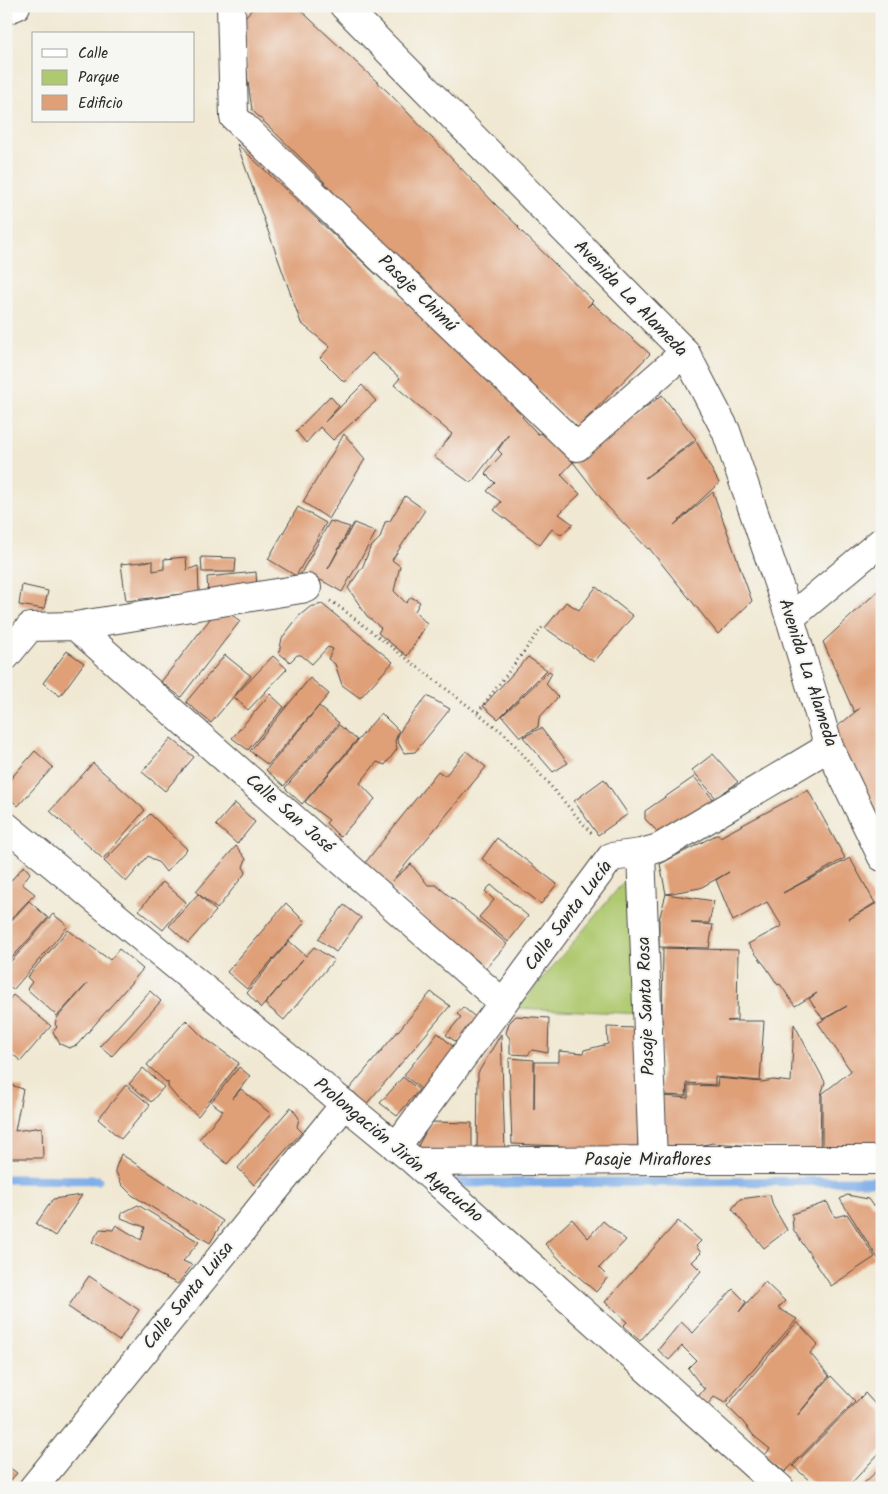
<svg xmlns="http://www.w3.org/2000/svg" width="888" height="1494" font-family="Kalam,sans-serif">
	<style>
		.green { fill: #afc96f; stroke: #6d7a4d }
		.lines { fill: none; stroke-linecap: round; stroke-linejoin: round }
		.stream { stroke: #7eade8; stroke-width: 9 }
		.building { fill: #df9f77 }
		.street-casing { stroke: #494744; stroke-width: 30 }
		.secondary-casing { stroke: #494744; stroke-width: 30 }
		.path { stroke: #494744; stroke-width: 3; stroke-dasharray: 1 4; stroke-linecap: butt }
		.street { stroke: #fff; stroke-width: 28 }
		.secondary { stroke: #fff; stroke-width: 28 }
		.labels { text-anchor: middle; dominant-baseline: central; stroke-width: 4; stroke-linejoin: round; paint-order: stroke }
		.street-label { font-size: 18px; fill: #2b2b2b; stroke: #f6f6f2 }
	</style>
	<rect width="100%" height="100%" fill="#f6f6f2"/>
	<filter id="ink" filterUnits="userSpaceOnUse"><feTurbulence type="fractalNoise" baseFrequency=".02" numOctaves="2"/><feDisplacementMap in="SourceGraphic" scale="10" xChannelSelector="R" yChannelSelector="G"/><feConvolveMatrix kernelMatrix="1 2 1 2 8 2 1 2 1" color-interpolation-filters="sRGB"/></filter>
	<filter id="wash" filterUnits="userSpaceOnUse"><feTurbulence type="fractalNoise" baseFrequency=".0096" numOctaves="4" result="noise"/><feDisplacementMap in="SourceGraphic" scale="20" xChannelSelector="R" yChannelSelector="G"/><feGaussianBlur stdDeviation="1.12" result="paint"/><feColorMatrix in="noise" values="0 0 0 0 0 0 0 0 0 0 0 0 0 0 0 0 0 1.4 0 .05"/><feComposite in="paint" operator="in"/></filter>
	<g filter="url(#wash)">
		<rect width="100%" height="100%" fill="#f0e8d2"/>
		<!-- green -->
		<path class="green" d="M 634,874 L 641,1014 L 518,1008 L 626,879 Z"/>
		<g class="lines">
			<!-- stream -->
			<path class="stream" d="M 6,1179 L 98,1180
				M 454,1183 L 882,1181"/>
		</g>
		<g id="blocks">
			<!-- building -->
			<path class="building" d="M 255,6 L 296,6 L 389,93 L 496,205 L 519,227 L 518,228 L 593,301 L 587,307 L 592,303 L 650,354 L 577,428 L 520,372 L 515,377 L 383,247 L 314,171 L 252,110 L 246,67 L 245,17 Z
				M 237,144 L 413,309 L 526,412 L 522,417 L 538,434 L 551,432 L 559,442 L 558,449 L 573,462 L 662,395 L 696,439 L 645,478 L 696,441 L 719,483 L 674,525 L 713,492 L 752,601 L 718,634 L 649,548 L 648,549 L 607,506 L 573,462 L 561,475 L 580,494 L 559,514 L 573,524 L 561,535 L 552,529 L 540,545 L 494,510 L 501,502 L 487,491 L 495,483 L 485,473 L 502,454 L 498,450 L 509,434 L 471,483 L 434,457 L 452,434 L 394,385 L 400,378 L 372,353 L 344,382 L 320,358 L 330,347 L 301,323 Z
				M 362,385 L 376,401 L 333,440 L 320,427 L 306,443 L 296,431 L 330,396 L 339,406 L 325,422 Z
				M 344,434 L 365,459 L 329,519 L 303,502 Z
				M 405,496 L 425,510 L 392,560 L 400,566 L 394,591 L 406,603 L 411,597 L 420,602 L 415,611 L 427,624 L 407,656 L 378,633 L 381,628 L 367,616 L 348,588 L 363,566 L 370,548 L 380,538 L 385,522 L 390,521 Z
				M 298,507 L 326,523 L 296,576 L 268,559 Z
				M 330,521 L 350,527 L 328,569 L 354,523 L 376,532 L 342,592 L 321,580 L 320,582 L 300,575 Z
				M 186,557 L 187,570 L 198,566 L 199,592 L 126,601 L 121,564 L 153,561 L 153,571 L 164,569 L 164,559 Z
				M 201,557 L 236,558 L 235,572 L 202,572 Z
				M 256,572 L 257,589 L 208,594 L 207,577 Z
				M 22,585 L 48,591 L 44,609 L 19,605 Z
				M 596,587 L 633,616 L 594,662 L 545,628 L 566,602 L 579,610 Z
				M 882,587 L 882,821 L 850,782 L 832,731 L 860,708 L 854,712 L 823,642 Z
				M 322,604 L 393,662 L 360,698 L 342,685 L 335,664 L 328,659 L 333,649 L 328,647 L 312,664 L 301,655 L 297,655 L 290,662 L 279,653 L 282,638 L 299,616 L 310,607 Z
				M 220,606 L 240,621 L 181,697 L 161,682 Z
				M 67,651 L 84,663 L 60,696 L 43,683 Z
				M 225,655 L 251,676 L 211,723 L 186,702 Z
				M 273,656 L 287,669 L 248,710 L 234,697 Z
				M 528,657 L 547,670 L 498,719 L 483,706 Z
				M 549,671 L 552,673 L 546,684 L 558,697 L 539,718 L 538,727 L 520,737 L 502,716 Z
				M 310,678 L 329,694 L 268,765 L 250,751 Z
				M 270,694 L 284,707 L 248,750 L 232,738 Z
				M 427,696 L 450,709 L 415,752 L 404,753 L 397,740 L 398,736 L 403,726 Z
				M 319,706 L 339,723 L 284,786 L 266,770 Z
				M 381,713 L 399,731 L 395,741 L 397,749 L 385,765 L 377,762 L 360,783 L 375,799 L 340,837 L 326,823 L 329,820 L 305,802 Z
				M 339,725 L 357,740 L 302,804 L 285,788 Z
				M 541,728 L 568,763 L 553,772 L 523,737 Z
				M 171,738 L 194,757 L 165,791 L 142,772 Z
				M 35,751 L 53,767 L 18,806 L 6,795 L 6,784 Z
				M 466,751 L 486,767 L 392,881 L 411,864 L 428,885 L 436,885 L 507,944 L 486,968 L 387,886 L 365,863 L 438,771 L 445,776 Z
				M 713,754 L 738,782 L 716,798 L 692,770 Z
				M 93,763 L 145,810 L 103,859 L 50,811 Z
				M 694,777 L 715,801 L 662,836 L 645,819 L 645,811 Z
				M 604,779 L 628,814 L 598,835 L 574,801 Z
				M 808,790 L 845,858 L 783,893 L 850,858 L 875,903 L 849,919 L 877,903 L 882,910 L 882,1152 L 822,1149 L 822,1094 L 851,1071 L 818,1023 L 847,1006 L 823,1019 L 809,999 L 817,993 L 795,1006 L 780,984 L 778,985 L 766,967 L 748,944 L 782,926 L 767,902 L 733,921 L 716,880 L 729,872 L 700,888 L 666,894 L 714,901 L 709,923 L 691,923 L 713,925 L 709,948 L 659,947 L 659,920 L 666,894 L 660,864 L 718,834 L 720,837 Z
				M 235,803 L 255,822 L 237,844 L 216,825 Z
				M 150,814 L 187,849 L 166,872 L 159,863 L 148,856 L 126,882 L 104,861 Z
				M 497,838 L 557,884 L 541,904 L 482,859 Z
				M 236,846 L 246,859 L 243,867 L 246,872 L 217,909 L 196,892 Z
				M 24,866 L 30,873 L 22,884 L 35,894 L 6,924 L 6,886 Z
				M 163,882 L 186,902 L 163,930 L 139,910 Z
				M 491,885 L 528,916 L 508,942 L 479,917 L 494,900 L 485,891 Z
				M 198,894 L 216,911 L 188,943 L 169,926 Z
				M 29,901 L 48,918 L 6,964 L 6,926 Z
				M 286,903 L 305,922 L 247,989 L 227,972 Z
				M 344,905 L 361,918 L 336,952 L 318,939 Z
				M 53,914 L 68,926 L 13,990 L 6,984 L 6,967 Z
				M 68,930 L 110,960 L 119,949 L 143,969 L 77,1045 L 69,1048 L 60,1044 L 53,1032 L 57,1027 L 55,1024 L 57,1018 L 87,984 L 57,1016 L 27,989 L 32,982 L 27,977 Z
				M 289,941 L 306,956 L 314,947 L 334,960 L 284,1020 L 265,1004 L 303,959 L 261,1008 L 247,993 Z
				M 663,948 L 738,950 L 737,1020 L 727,1021 L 764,1021 L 760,1081 L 715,1077 L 715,1085 L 688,1083 L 687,1082 L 686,1096 L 661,1095 Z
				M 150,991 L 161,1001 L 112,1056 L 100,1046 Z
				M 431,992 L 450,1006 L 358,1114 L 340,1100 Z
				M 13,995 L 51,1026 L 21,1061 L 6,1049 L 6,1003 Z
				M 463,1007 L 479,1020 L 458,1043 L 446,1035 L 461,1017 L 457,1014 Z
				M 516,1016 L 549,1018 L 548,1053 L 532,1050 L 528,1055 L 510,1054 L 510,1039 L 506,1033 L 509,1023 Z
				M 186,1020 L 203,1037 L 239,1063 L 198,1116 L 178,1099 L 168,1087 L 168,1082 L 167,1083 L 147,1065 Z
				M 794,1024 L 825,1082 L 821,1095 L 820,1151 L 713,1143 L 687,1148 L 666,1148 L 661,1096 L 688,1098 L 688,1085 L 717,1086 L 718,1078 L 762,1082 L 773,1080 L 791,1082 Z
				M 607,1027 L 635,1028 L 638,1147 L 579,1149 L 560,1146 L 512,1144 L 509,1058 L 534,1060 L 534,1110 L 535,1062 L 559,1062 L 559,1051 L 583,1053 L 584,1050 L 608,1044 Z
				M 438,1033 L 456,1049 L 422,1090 L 404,1075 Z
				M 501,1034 L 505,1151 L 477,1150 L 478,1073 Z
				M 239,1067 L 250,1076 L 232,1099 L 241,1089 L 271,1114 L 227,1164 L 199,1139 L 223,1111 L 211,1102 Z
				M 143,1068 L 164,1087 L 151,1102 L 129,1084 Z
				M 403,1077 L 419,1090 L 397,1116 L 380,1103 Z
				M 11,1085 L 23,1089 L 15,1131 L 42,1127 L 43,1158 L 6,1158 L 6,1088 Z
				M 126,1085 L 150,1105 L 121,1139 L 98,1119 Z
				M 291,1107 L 299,1118 L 297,1127 L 302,1132 L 254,1185 L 238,1168 Z
				M 431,1122 L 472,1123 L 472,1152 L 414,1153 Z
				M 121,1154 L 223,1221 L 210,1243 L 132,1195 L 122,1185 L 115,1170 Z
				M 82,1195 L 55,1236 L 36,1224 L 53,1199 Z
				M 770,1195 L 773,1206 L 787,1230 L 764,1248 L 732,1209 L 740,1199 Z
				M 847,1195 L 868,1199 L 873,1206 L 882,1205 L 882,1265 L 840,1199 Z
				M 827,1202 L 835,1217 L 847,1214 L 875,1257 L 831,1286 L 793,1229 L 792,1214 Z
				M 138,1205 L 199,1242 L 183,1261 L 192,1265 L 178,1284 L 92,1242 L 100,1229 L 113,1230 L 116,1225 L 141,1240 L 145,1227 L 121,1218 L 122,1213 Z
				M 572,1219 L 588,1238 L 603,1221 L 626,1240 L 599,1268 L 608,1277 L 596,1292 L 563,1263 L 545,1244 Z
				M 678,1221 L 701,1241 L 696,1246 L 701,1253 L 692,1262 L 701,1271 L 640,1341 L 623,1326 L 627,1322 L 605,1302 Z
				M 89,1276 L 139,1310 L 119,1341 L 68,1307 Z
				M 765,1282 L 785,1301 L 778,1308 L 797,1319 L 725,1403 L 714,1397 L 706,1406 L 697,1398 L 705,1388 L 703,1388 L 688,1368 L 696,1360 L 682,1346 L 669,1360 L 658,1350 L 681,1322 L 693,1333 L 733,1289 L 746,1302 L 739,1312 Z
				M 797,1322 L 818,1344 L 810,1353 L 829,1376 L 797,1416 L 831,1376 L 855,1401 L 785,1472 L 765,1455 L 770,1449 L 754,1436 L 743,1422 L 727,1406 Z
				M 865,1393 L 882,1412 L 882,1450 L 847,1488 L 818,1488 L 793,1466 Z
				M 6,1465 L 17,1473 L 6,1486 Z
				M 882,1466 L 882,1488 L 859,1488 Z"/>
		</g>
	</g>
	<g filter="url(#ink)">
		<use href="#blocks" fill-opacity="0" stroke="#494744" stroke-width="1"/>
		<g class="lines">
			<defs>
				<path id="street" d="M 231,6 L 234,117 L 577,447 L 685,352
					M 6,10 L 16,6
					M 790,618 L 882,541
					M 75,626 L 503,1003
					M 6,656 L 30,627 L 75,626 L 307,588
					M 641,853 L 653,1160
					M 396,1147 L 611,857 L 641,853 L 659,848 L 829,747
					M 415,1162 L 653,1160 L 882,1160
					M 33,1488 L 345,1104"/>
				<path id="secondary" d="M 344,6 L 685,352 L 726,431 L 790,618 L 829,747 L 882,857
					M 6,826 L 415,1162 L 780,1488"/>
			</defs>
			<!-- street casing -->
			<use href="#street" class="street-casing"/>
			<!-- secondary casing -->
			<use href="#secondary" class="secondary-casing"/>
			<!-- path -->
			<path class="path" d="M 330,601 L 337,605 L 506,735 L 593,835
				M 478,712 L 544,625"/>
			<!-- street -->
			<use href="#street" class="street"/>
			<!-- secondary -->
			<use href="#secondary" class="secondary"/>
		</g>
	</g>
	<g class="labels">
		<!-- street labels -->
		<g class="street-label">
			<text transform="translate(417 294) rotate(44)">Pasaje Chimú</text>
			<text transform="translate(630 299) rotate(46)">Avenida La Alameda</text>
			<text transform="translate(807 673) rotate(72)">Avenida La Alameda</text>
			<text transform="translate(289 814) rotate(41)">Calle San José</text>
			<text transform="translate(569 916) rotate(-53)">Calle Santa Lucía</text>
			<text transform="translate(647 1006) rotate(-92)">Pasaje Santa Rosa</text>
			<text transform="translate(398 1151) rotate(40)">Prolongación Jirón Ayacucho</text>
			<text x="648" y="1160">Pasaje Miraflores</text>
			<text transform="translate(189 1296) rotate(-51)">Calle Santa Luisa</text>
		</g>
	</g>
	<!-- margin -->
	<rect width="888" height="1494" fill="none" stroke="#f6f6f2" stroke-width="25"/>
	<!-- legend -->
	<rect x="32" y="32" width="162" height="90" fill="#f6f6f2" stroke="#a5a5a2"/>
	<rect x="42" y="49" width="25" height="8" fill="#ffffff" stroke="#a5a5a2"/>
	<text x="78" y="58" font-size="15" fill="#2b2b2b">Calle</text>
	<rect x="42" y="70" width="25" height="15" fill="#afc96f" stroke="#a5a5a2"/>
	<text x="78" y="82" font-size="15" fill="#2b2b2b">Parque</text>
	<rect x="42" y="95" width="25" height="15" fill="#df9f77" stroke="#a5a5a2"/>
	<text x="78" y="108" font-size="15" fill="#2b2b2b">Edificio</text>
</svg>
